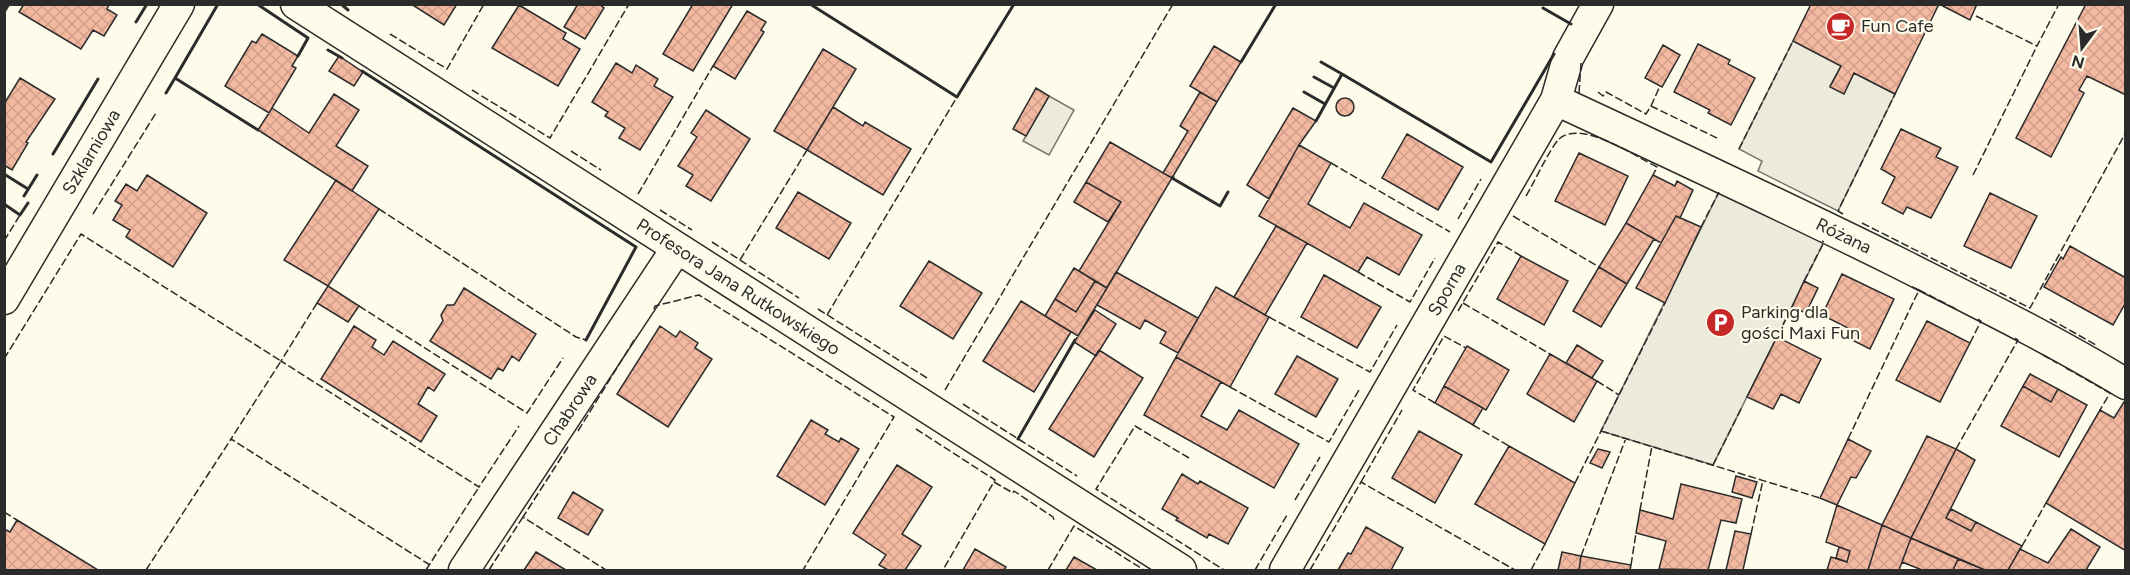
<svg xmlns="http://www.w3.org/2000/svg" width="2130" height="575" font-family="Figtree,sans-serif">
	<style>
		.green { fill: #ecebdb; stroke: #74746e; stroke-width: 1.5 }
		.parking { fill: #eceadb; stroke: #74746e; stroke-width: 1.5 }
		.building { fill: url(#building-cross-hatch); stroke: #2b2b2b; stroke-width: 1.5 }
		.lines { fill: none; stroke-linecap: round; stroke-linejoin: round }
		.street-casing { stroke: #2b2b2b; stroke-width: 33 }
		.street { stroke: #fdfbea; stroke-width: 30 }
		.fence { stroke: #2b2b2b; stroke-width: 1.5; stroke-dasharray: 8 3; stroke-linecap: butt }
		.wall { stroke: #2b2b2b; stroke-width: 3 }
		.labels { text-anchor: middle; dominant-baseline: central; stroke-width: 4.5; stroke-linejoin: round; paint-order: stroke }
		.poi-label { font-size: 18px; fill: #2b2b2b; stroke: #fdfbea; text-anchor: start }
		.street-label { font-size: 18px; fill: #2b2b2b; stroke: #fdfbea }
	</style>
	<defs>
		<pattern id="building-cross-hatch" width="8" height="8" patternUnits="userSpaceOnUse" patternTransform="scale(1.5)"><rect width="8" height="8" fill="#f2b8a0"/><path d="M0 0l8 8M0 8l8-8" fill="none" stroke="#d09e8a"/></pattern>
	</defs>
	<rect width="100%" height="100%" fill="#fdfbea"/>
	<!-- green -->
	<path class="green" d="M 1049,96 L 1074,110 L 1049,155 L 1023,141 Z"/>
	<!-- parking -->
	<path class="parking" d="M 1793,41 L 1841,66 L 1830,86 L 1844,93 L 1854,73 L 1895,94 L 1838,211 L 1758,171 L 1762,161 L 1739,149 Z
		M 1719,192 L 1824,242 L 1713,465 L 1601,431 Z"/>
	<!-- building -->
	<path class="building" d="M 24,4 L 109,4 L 107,9 L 117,15 L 104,36 L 93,30 L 81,49 L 19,12 Z
		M 411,4 L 457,4 L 444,25 Z
		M 578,4 L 599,4 L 604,8 L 585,39 L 564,27 Z
		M 693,4 L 733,4 L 693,71 L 663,54 Z
		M 1811,4 L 1939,4 L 1895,94 L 1854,73 L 1844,94 L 1830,87 L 1841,66 L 1793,41 Z
		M 1939,4 L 1977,4 L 1970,20 Z
		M 2086,4 L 2126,4 L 2126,95 L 2087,76 L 2079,90 L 2084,93 L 2051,157 L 2016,138 Z
		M 519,5 L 566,33 L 563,39 L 580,49 L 558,86 L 492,48 Z
		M 747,11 L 766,22 L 761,30 L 764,32 L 735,79 L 713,66 Z
		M 262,34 L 298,56 L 292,66 L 296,68 L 269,113 L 225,86 L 252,41 L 256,43 Z
		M 1698,44 L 1730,60 L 1728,64 L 1755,78 L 1731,125 L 1708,113 L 1710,110 L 1674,92 Z
		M 1663,45 L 1680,55 L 1662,87 L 1645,78 Z
		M 1214,46 L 1241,62 L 1217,102 L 1190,86 Z
		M 823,49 L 856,69 L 807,150 L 774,131 Z
		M 339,56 L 363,72 L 354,86 L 329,71 Z
		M 616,63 L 632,73 L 636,65 L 658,79 L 654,86 L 673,97 L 640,150 L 619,138 L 625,128 L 605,116 L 608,112 L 592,102 Z
		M 20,78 L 55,99 L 26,142 L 28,143 L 12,170 L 4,165 L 4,104 Z
		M 1036,88 L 1049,96 L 1026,136 L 1013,129 Z
		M 1200,92 L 1217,102 L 1172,178 L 1163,173 L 1188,131 L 1180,126 Z
		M 334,94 L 359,110 L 336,146 L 368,166 L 352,191 L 258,130 L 272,108 L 309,133 Z
		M1336 107a9 9 0 1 1 18 0a9 9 0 1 1-18 0Z
		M 833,107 L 863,126 L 865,122 L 911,149 L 883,195 L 807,150 Z
		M 1293,108 L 1316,121 L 1299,145 L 1269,199 L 1247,185 Z
		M 706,110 L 750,139 L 711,201 L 686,186 L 693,175 L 678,166 L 697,137 L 691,133 Z
		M 1901,129 L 1941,148 L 1936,157 L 1958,167 L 1931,218 L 1907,207 L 1903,214 L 1882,203 L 1895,177 L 1881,169 Z
		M 1407,134 L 1463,167 L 1438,210 L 1382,178 Z
		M 1110,142 L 1172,178 L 1107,288 L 1079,271 L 1121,202 L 1086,182 Z
		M 1299,145 L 1331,163 L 1308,204 L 1350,228 L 1364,203 L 1422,235 L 1399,275 L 1367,257 L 1358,272 L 1259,216 Z
		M 1579,153 L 1628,176 L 1605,225 L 1555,201 Z
		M 147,175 L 207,213 L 173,267 L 126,237 L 130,230 L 113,220 L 122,205 L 115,201 L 126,184 L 137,191 Z
		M 1653,175 L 1675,186 L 1677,181 L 1693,190 L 1680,218 L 1676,216 L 1661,243 L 1626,223 Z
		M 336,180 L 379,209 L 328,286 L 284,260 Z
		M 1086,182 L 1121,202 L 1108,222 L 1074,202 Z
		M 798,192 L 851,223 L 829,259 L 776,228 Z
		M 1990,193 L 2037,216 L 2011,268 L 1964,246 Z
		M 1676,216 L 1701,227 L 1665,303 L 1636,288 Z
		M 1626,223 L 1654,239 L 1627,284 L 1599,267 Z
		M 1276,226 L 1307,243 L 1265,315 L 1234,297 Z
		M 2070,246 L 2126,278 L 2126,302 L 2113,325 L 2044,287 L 2061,257 L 2063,259 Z
		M 1521,256 L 1568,281 L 1544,325 L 1497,299 Z
		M 929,261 L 982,293 L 953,339 L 900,306 Z
		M 1599,267 L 1627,284 L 1601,327 L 1573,311 Z
		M 1074,268 L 1095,281 L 1076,312 L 1055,299 Z
		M 1116,272 L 1198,318 L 1178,353 L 1160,343 L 1166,332 L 1145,320 L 1140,329 L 1097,305 Z
		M 1842,274 L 1894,299 L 1870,349 L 1852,340 L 1856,332 L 1822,315 Z
		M 1324,275 L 1381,307 L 1357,348 L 1301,317 Z
		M 1095,281 L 1107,288 L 1078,336 L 1045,316 L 1055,299 L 1076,312 Z
		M 1804,281 L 1818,288 L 1806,313 L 1792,307 Z
		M 328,286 L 359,306 L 348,322 L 317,303 Z
		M 1216,287 L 1269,317 L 1230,387 L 1176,357 Z
		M 464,288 L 536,334 L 519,361 L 512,356 L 503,371 L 498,368 L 491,379 L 430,341 L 443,321 L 441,315 L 447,305 L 454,305 Z
		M 1021,301 L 1071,332 L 1034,392 L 983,361 Z
		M 1095,310 L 1116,324 L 1096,356 L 1074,342 Z
		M 1927,321 L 1970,343 L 1940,402 L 1896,380 Z
		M 354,326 L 376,340 L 372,347 L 384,355 L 393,341 L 445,374 L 434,391 L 428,387 L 418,404 L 437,416 L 421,442 L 321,379 Z
		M 660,326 L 676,337 L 680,331 L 698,343 L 695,348 L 712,359 L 668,427 L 617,394 Z
		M 1777,337 L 1821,359 L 1799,403 L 1781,394 L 1773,409 L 1747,397 Z
		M 1577,345 L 1603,361 L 1592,378 L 1566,363 Z
		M 1467,346 L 1509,370 L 1486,410 L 1444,386 Z
		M 1099,350 L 1143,378 L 1094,457 L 1049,429 Z
		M 1550,354 L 1597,381 L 1574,422 L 1527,394 Z
		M 1297,356 L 1338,379 L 1316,417 L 1275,394 Z
		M 1176,357 L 1221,382 L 1201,416 L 1227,430 L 1239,410 L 1299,444 L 1274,488 L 1144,415 Z
		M 2030,374 L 2058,389 L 2051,402 L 2023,386 Z
		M 1444,386 L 1483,408 L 1473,425 L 1435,403 Z
		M 2023,386 L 2051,402 L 2058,389 L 2087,405 L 2059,457 L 2001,426 Z
		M 2124,402 L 2126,403 L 2126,551 L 2046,503 L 2100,410 L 2114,418 Z
		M 811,420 L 828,430 L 825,434 L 839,442 L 841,438 L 859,449 L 825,505 L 777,476 Z
		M 1419,431 L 1462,455 L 1435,503 L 1392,478 Z
		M 1927,436 L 1956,449 L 1911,538 L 1882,525 Z
		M 1848,439 L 1871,451 L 1856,478 L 1851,477 L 1837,505 L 1820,498 Z
		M 1509,446 L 1575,483 L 1545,544 L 1475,504 Z
		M 1598,449 L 1610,452 L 1602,468 L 1590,463 Z
		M 1956,449 L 1975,460 L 1946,518 L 1971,531 L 1976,522 L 2022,546 L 2008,570 L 1985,570 L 1911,538 Z
		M 897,465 L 932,487 L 902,534 L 921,546 L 905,570 L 888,570 L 879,565 L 886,555 L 853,533 Z
		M 1182,474 L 1198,484 L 1200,481 L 1248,508 L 1228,544 L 1209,534 L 1207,538 L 1176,520 L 1178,518 L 1162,509 Z
		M 1736,476 L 1757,482 L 1752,498 L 1732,492 Z
		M 1681,484 L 1742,499 L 1736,523 L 1721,520 L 1708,570 L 1659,569 L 1666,541 L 1636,533 L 1640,510 L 1673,519 Z
		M 573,492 L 603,510 L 588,535 L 558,518 Z
		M 1837,505 L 1882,525 L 1868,570 L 1827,570 L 1831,557 L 1847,562 L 1850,551 L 1826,542 Z
		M 1951,509 L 1976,522 L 1971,531 L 1946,518 Z
		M 17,520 L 98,570 L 4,570 L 4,529 L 10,532 Z
		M 1882,525 L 1911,538 L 1899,570 L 1868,570 Z
		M 1366,527 L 1403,548 L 1391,570 L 1338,570 L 1348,553 L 1351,554 Z
		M 2071,529 L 2100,547 L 2086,570 L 2008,570 L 2020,549 L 2048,563 Z
		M 1735,531 L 1751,534 L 1743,570 L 1726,570 Z
		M 1911,538 L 1958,559 L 1953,570 L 1922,570 L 1902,562 Z
		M 1839,547 L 1850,551 L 1847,562 L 1836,558 Z
		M 975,549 L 1006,567 L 1004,570 L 963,570 Z
		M 536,552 L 566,570 L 524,570 Z
		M 1562,552 L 1581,556 L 1579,570 L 1558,570 Z
		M 1581,556 L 1631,565 L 1630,570 L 1579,570 Z
		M 1074,557 L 1097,570 L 1066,570 Z
		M 1958,559 L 1985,570 L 1953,570 Z"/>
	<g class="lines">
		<defs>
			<g id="street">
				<path id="s1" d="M 296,4 L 1181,570"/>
				<path id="s2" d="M 1556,100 C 1670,153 1784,206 1897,262 C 1974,301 2052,339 2126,384"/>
				<path id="s3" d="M 4,299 L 179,4"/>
				<path id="s4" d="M 464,570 L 677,248"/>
				<path id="s5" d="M 1285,570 L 1556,100 L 1568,58 L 1598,4"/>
			</g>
		</defs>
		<!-- street casing -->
		<use href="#street" class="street-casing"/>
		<!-- street -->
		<use href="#street" class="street"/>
		<!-- fence -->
		<path class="fence" d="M 1976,16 L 2037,46 L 2059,4
			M 390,34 L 447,69 L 484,4
			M 472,90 L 550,138 L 629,4
			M 1598,92 L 1603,96 L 1606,92 L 1646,114 L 1651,106 L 1719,139
			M 1579,93 L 1581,63
			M 1651,106 L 1660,86
			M 1739,149 L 1793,41
			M 571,151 L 601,170
			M 1331,163 L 1450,232
			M 1973,175 L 2037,46
			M 638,194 L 713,66
			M 1526,196 C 1534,183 1550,148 1559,139 C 1581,119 1635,156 1657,167 L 1653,175
			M 379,209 L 576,337 L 586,340
			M 660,210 L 692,230
			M 93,214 L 156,113
			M 1843,214 L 1838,211 L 1896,92
			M 1513,216 L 1599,267
			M 1458,219 L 1481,179
			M 1862,223 L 2030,308 L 2126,132
			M 1701,227 L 1719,192
			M 4,241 L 20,215
			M 712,242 L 799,298
			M 740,260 L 807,150
			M 1358,272 L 1410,302 L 1435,258
			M 1804,281 L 1824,242 L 1822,241
			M 1919,290 L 1958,310
			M 317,303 L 281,361 L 479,487 L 519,426
			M 1463,303 L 1550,354
			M 359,306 L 527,413 L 563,358
			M 654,309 L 655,306 L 699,295 L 894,417 L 803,570
			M 818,309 L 927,378
			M 1458,311 L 1498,242 L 1521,256
			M 827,315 L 957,97
			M 1269,317 L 1370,372 L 1397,325
			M 2050,319 L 2096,345
			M 1777,337 L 1792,307
			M 1970,343 L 1981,321 L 1978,319
			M 2043,355 L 2057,363
			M 4,359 L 81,234 L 281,361 L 231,439 L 430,565
			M 2125,360 L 2126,358
			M 2066,368 L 2110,393 L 2100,410
			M 1597,381 L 1619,395
			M 1230,387 L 1329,442 L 1359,390
			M 945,390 L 1173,4
			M 1435,403 L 1413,390 L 1444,336 L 1466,348
			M 963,404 L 1077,476
			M 1473,425 L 1509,446
			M 916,429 L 995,480 L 943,570
			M 578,431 L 636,337
			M 1601,431 L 1820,498
			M 1848,439 L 1919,290 L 1910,286
			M 568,447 L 523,517 L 606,570
			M 1956,449 L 2018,340 L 2015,338
			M 1189,458 L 1135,426 L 1096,489 L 1224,570
			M 1713,465 L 1742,407
			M 994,482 L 1013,493 L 1014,491 L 1053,517 L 1054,520
			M 1361,482 L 1402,410
			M 1575,483 L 1665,303
			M 1295,500 L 1320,457
			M 1640,510 L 1652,446
			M 4,512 L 17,520
			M 1751,534 L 1763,480
			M 2022,546 L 2046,503
			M 1581,556 L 1626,438
			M 1631,565 L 1636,533
			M 146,570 L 231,439
			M 426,570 L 479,487
			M 489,570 L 523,517
			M 1048,570 L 1074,526 L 1144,570
			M 1255,570 L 1287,515
			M 1310,570 L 1361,482 L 1515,570
			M 1531,570 L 1545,544"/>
		<!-- wall -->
		<path class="wall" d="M 218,4 L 175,78 L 258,130
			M 257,4 L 308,38 L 298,56
			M 341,4 L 348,10
			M 810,4 L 957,97 L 1014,4
			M 1543,8 L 1571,24
			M 4,12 L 9,4
			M 136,22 L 147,4
			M 328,50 L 342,58
			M 1241,62 L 1276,4
			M 1321,62 L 1342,74
			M 362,71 L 636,247 L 586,340
			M 1314,77 L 1334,88
			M 1304,92 L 1325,104
			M 166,93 L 175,78
			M 1316,121 L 1342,74 L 1491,162 L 1554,54
			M 53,154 L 98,79
			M 4,174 L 28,189
			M 1173,177 L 1172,178 L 1220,206 L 1228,192
			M 24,196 L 37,175
			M 4,204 L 20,215 L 28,203
			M 1018,439 L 1075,340"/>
	</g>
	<!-- icons -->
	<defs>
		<symbol id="cafe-disc" viewBox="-11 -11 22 22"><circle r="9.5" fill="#c62828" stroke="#fdfbea"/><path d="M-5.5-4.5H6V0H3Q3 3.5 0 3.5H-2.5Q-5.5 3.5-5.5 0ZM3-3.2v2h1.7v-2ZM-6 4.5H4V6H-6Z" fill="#fff"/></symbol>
		<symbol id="parking-disc" viewBox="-11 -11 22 22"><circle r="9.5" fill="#c62828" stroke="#fdfbea"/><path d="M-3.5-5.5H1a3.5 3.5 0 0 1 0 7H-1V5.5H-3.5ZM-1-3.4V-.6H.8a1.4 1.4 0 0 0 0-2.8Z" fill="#fff"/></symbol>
	</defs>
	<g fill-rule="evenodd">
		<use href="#cafe-disc" x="1824" y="10" width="33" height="33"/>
		<use href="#parking-disc" x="1704" y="306" width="33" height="33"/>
	</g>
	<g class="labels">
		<!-- poi labels -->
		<g class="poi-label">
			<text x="1861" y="26">Fun Cafe</text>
			<text x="1741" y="312">Parking dla<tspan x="1741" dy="21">gości Maxi Fun</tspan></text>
		</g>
		<!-- street labels -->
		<g class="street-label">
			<text stroke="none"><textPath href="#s3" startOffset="171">Szklarniowa</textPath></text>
			<text stroke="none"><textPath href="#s2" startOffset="318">Różana</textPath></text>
			<text stroke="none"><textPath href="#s1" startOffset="525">Profesora Jana Rutkowskiego</textPath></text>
			<text stroke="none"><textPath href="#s5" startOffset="324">Sporna</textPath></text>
			<text stroke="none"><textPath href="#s4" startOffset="192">Chabrowa</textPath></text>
		</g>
	</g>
	<!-- border -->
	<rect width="2130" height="575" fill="none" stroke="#2b2b2b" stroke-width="12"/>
	<!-- north arrow -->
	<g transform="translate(2082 48) rotate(196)" stroke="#fdfbea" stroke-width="4.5" paint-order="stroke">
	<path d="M0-4.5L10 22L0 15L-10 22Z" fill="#2b2b2b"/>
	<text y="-9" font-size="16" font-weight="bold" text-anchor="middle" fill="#2b2b2b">N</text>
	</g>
</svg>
